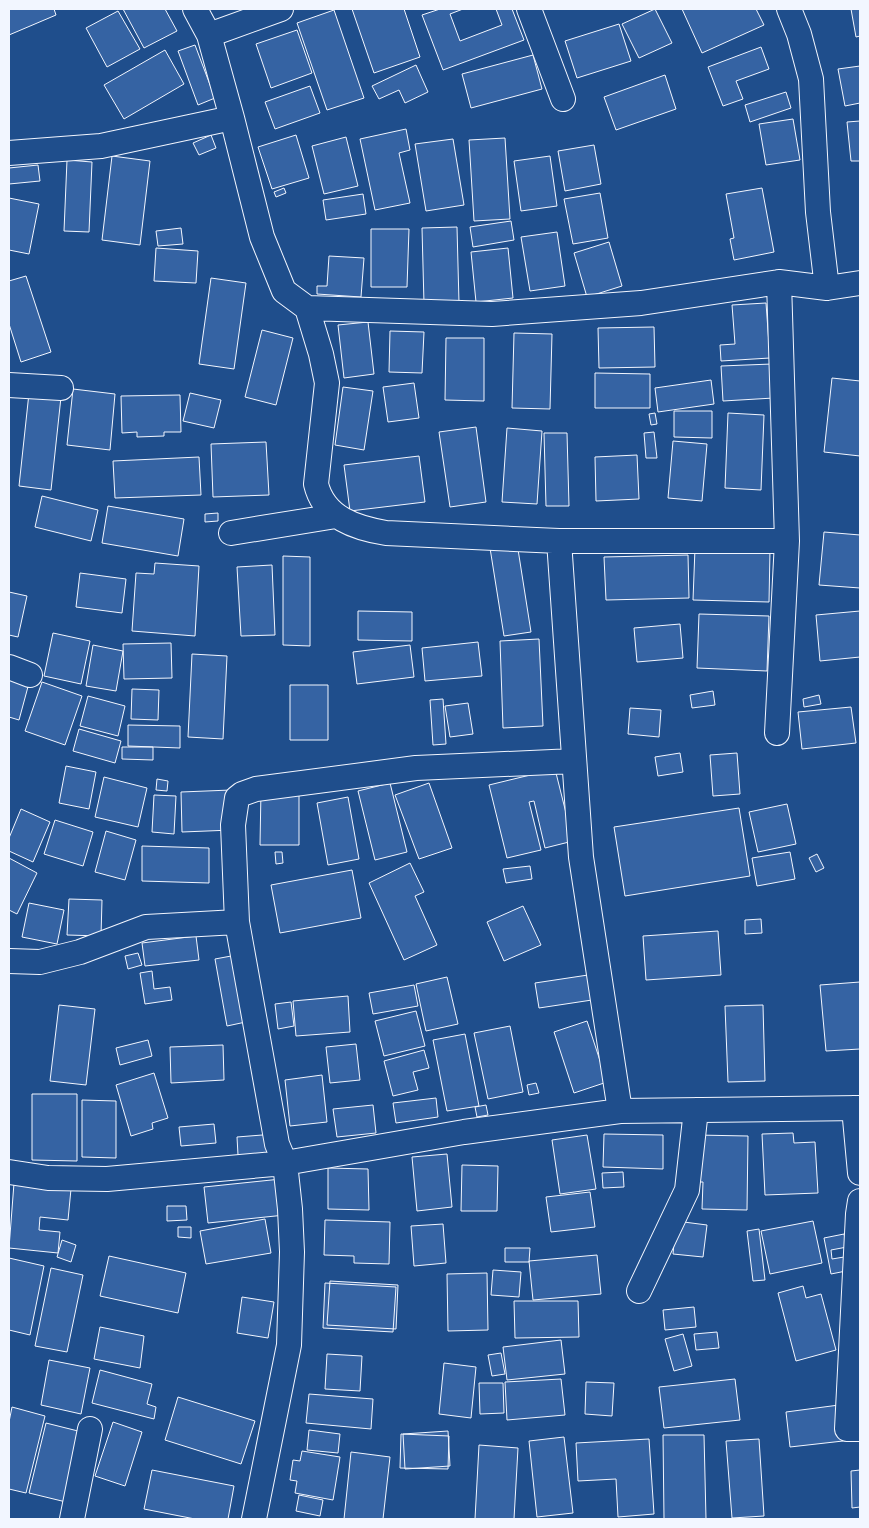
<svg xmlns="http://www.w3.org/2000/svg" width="869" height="1528" font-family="'Exo 2',sans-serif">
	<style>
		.building { fill: #3563a3; stroke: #f2f6ff }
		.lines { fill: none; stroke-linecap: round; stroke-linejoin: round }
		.minor-casing { stroke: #f2f6ff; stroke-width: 26 }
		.minor { stroke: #1f4e8c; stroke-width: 24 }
	</style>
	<rect width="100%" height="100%" fill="#1f4e8c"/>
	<!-- building -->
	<path class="building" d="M 9,9 L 54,9 L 56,15 L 9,35 Z
		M 123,9 L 165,9 L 177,31 L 144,48 Z
		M 352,9 L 404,9 L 420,57 L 374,73 Z
		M 440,9 L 463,9 L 450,14 L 460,41 L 502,25 L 496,9 L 512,9 L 524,40 L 443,70 L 422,15 Z
		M 655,9 L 672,43 L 639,58 L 622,24 Z
		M 682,9 L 756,9 L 764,25 L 702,53 Z
		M 851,9 L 860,9 L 860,36 L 856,37 Z
		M 334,10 L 364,98 L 327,110 L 297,23 Z
		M 118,11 L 140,49 L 107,67 L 86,28 Z
		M 619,24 L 631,61 L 577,78 L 565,41 Z
		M 297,30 L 312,73 L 271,88 L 256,44 Z
		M 195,45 L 215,98 L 198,105 L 178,51 Z
		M 761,47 L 769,69 L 736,81 L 743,99 L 723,106 L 708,67 Z
		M 165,50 L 184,84 L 124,119 L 104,85 Z
		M 533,55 L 542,89 L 471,108 L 462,74 Z
		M 416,65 L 428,92 L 405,103 L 399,90 L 379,99 L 372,86 Z
		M 860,66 L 860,103 L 845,106 L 838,69 Z
		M 665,75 L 676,109 L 616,130 L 604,97 Z
		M 310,86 L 320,113 L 275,129 L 265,102 Z
		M 786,92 L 791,108 L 750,122 L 745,105 Z
		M 793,119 L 800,160 L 766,165 L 759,124 Z
		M 860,121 L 860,161 L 851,161 L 847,122 Z
		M 406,129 L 410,150 L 399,153 L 410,203 L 375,210 L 360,139 Z
		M 211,135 L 216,148 L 199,155 L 193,143 Z
		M 296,135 L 309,178 L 272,189 L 258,147 Z
		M 346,137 L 358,186 L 324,194 L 312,146 Z
		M 505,138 L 510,219 L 474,221 L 469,140 Z
		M 453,139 L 464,205 L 426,211 L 415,144 Z
		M 594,145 L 601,184 L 565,191 L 558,151 Z
		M 112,156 L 150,161 L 140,245 L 102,240 Z
		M 550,156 L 557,206 L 521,211 L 514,161 Z
		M 67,160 L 92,162 L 89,232 L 64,231 Z
		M 38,165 L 40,181 L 9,184 L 9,168 Z
		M 284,188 L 286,193 L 276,197 L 274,192 Z
		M 762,188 L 774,252 L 734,260 L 730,239 L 734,238 L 726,194 Z
		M 600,193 L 608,238 L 573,244 L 564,199 Z
		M 363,194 L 366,214 L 326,220 L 323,200 Z
		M 9,198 L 39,204 L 29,254 L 9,250 Z
		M 511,221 L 514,240 L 473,247 L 470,227 Z
		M 457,227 L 459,303 L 424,304 L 422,228 Z
		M 181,228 L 183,244 L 158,246 L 156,231 Z
		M 371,229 L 409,229 L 407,287 L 371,287 Z
		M 557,232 L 565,286 L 530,291 L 521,237 Z
		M 609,242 L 622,286 L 587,297 L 574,253 Z
		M 156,248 L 198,251 L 196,283 L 154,281 Z
		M 508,248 L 513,298 L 476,302 L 471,252 Z
		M 329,256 L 364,258 L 361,297 L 317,294 L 317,286 L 327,286 Z
		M 26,276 L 51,352 L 21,362 L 9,324 L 9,281 Z
		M 211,278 L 246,283 L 234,369 L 199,364 Z
		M 766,303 L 770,358 L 721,361 L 720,345 L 735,344 L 732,305 Z
		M 368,322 L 374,374 L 344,378 L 338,325 Z
		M 654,327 L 655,367 L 599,368 L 598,328 Z
		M 262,330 L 293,338 L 276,405 L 245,397 Z
		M 390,331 L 424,332 L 422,373 L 389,372 Z
		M 514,333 L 552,334 L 550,409 L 512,408 Z
		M 446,338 L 484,338 L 484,401 L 445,400 Z
		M 772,364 L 774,398 L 723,401 L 721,366 Z
		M 595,373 L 650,374 L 650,408 L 595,408 Z
		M 832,378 L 860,381 L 860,456 L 824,452 Z
		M 711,380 L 714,404 L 658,412 L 655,388 Z
		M 414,383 L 419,418 L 388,422 L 383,387 Z
		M 343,387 L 373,391 L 364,450 L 335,445 Z
		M 73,389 L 115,394 L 110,450 L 67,445 Z
		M 29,393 L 61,397 L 51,490 L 19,486 Z
		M 190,393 L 221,400 L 214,428 L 183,421 Z
		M 180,395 L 181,432 L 164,432 L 164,436 L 137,437 L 137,432 L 122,433 L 121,396 Z
		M 674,411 L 712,411 L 712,438 L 674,437 Z
		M 655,413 L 657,424 L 651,425 L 649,414 Z
		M 728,413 L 764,415 L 761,490 L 725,488 Z
		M 476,427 L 486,502 L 450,507 L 439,432 Z
		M 507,428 L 542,431 L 537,504 L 502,502 Z
		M 654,432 L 657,458 L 646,458 L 644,433 Z
		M 544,433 L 567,433 L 569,506 L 546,506 Z
		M 673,441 L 707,444 L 702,501 L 668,498 Z
		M 266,442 L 269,495 L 213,497 L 211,444 Z
		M 637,455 L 639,499 L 596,501 L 595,457 Z
		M 419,456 L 425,502 L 350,511 L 344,465 Z
		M 199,457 L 201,495 L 115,498 L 113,461 Z
		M 42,496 L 98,510 L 91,541 L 35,527 Z
		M 108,506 L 184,519 L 178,556 L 102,543 Z
		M 218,513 L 218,521 L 205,522 L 205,514 Z
		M 824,532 L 860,535 L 860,588 L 819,585 Z
		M 517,543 L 531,632 L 504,636 L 490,548 Z
		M 695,548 L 770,550 L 769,602 L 693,600 Z
		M 688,555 L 689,598 L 606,600 L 604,557 Z
		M 283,556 L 310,557 L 310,646 L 283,645 Z
		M 155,563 L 199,566 L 195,636 L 132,631 L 136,573 L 154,574 Z
		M 272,565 L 275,635 L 241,636 L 237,567 Z
		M 80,573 L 126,579 L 122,613 L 76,607 Z
		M 9,592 L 27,596 L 18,637 L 9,635 Z
		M 358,611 L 412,612 L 412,641 L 358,640 Z
		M 860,611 L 860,657 L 820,661 L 816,615 Z
		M 699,614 L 769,616 L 767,671 L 697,668 Z
		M 680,624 L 683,658 L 637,662 L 634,628 Z
		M 53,633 L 90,641 L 81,684 L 44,676 Z
		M 539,639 L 543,726 L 503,728 L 500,641 Z
		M 478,642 L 482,676 L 425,681 L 422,648 Z
		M 171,643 L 172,678 L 124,679 L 123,644 Z
		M 93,645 L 123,651 L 116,691 L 86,686 Z
		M 410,645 L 414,677 L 357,684 L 353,652 Z
		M 192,654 L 227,656 L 223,739 L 188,737 Z
		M 9,678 L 29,683 L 19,720 L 9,717 Z
		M 42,682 L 82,696 L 65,745 L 25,731 Z
		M 290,685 L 328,685 L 328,740 L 290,740 Z
		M 132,689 L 159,690 L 158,720 L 131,719 Z
		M 713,691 L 715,705 L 692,708 L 690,695 Z
		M 819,695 L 821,704 L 804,707 L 803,699 Z
		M 88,696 L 125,706 L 118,736 L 80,726 Z
		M 443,699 L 446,744 L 433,745 L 430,700 Z
		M 468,703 L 473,734 L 450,737 L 445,706 Z
		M 851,707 L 856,743 L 802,749 L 798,712 Z
		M 630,708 L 661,710 L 659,737 L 628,734 Z
		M 128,725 L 180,726 L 180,748 L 128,746 Z
		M 79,729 L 121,741 L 115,763 L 73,751 Z
		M 122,747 L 153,747 L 153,760 L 122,759 Z
		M 680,753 L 683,772 L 658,776 L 655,757 Z
		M 737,753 L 740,794 L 713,796 L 710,755 Z
		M 66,766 L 96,772 L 89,809 L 59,803 Z
		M 555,769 L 573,841 L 545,848 L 534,801 L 529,802 L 541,850 L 507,858 L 489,785 Z
		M 104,777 L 147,788 L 138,827 L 95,817 Z
		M 157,779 L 168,781 L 167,791 L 156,790 Z
		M 390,783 L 407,852 L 375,860 L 358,791 Z
		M 429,783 L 452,848 L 419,859 L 395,795 Z
		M 231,790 L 232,830 L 182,832 L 181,792 Z
		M 261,790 L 299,790 L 299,845 L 260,845 Z
		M 154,795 L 176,796 L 174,834 L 152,832 Z
		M 348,797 L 359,859 L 328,865 L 317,803 Z
		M 787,804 L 796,844 L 758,852 L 749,812 Z
		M 739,808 L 750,876 L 625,896 L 614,827 Z
		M 21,809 L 50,822 L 33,862 L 9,851 L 9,838 Z
		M 55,820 L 93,832 L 83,866 L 44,854 Z
		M 106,831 L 136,840 L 125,880 L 95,872 Z
		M 142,846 L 209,848 L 209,883 L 142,881 Z
		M 275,852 L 282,852 L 283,863 L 276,864 Z
		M 790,852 L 795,879 L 757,886 L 752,858 Z
		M 817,854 L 824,868 L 816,872 L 809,858 Z
		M 9,858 L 37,873 L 17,914 L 9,910 Z
		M 410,863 L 424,892 L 415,896 L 437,945 L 404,960 L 369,883 Z
		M 530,866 L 532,879 L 506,883 L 503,869 Z
		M 352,870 L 361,918 L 280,933 L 271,885 Z
		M 69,899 L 102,900 L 101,936 L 67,935 Z
		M 29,903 L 64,910 L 57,944 L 22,937 Z
		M 523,906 L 541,945 L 504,961 L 487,922 Z
		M 761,919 L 762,933 L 745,934 L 745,920 Z
		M 718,931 L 721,975 L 646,980 L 643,936 Z
		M 196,936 L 199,960 L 145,966 L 142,943 Z
		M 138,953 L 142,965 L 128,969 L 125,956 Z
		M 242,954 L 255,1020 L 227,1026 L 215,959 Z
		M 152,971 L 154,989 L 170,987 L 172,1000 L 145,1004 L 140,973 Z
		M 588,975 L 592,1000 L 539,1008 L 535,983 Z
		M 447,977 L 458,1024 L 426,1031 L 416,984 Z
		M 860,982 L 860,1049 L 826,1051 L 820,985 Z
		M 414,985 L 418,1006 L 373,1014 L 369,993 Z
		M 348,996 L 350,1032 L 296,1036 L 293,1001 Z
		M 291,1002 L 294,1026 L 278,1029 L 275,1004 Z
		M 59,1005 L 95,1009 L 86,1085 L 50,1081 Z
		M 763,1005 L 765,1081 L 728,1082 L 725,1006 Z
		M 416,1011 L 425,1046 L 384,1056 L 375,1021 Z
		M 587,1021 L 607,1082 L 574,1093 L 554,1032 Z
		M 510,1026 L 523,1092 L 488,1099 L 474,1033 Z
		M 465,1034 L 479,1106 L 447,1111 L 433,1040 Z
		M 148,1040 L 152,1056 L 120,1065 L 116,1048 Z
		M 356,1044 L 360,1080 L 330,1083 L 326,1047 Z
		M 223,1045 L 224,1080 L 171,1083 L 170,1047 Z
		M 424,1050 L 429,1068 L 413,1072 L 418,1090 L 393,1096 L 384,1061 Z
		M 154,1073 L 168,1118 L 152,1123 L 153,1129 L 131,1136 L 116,1085 Z
		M 322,1075 L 327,1122 L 290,1126 L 285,1080 Z
		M 536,1083 L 539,1093 L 529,1095 L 527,1085 Z
		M 32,1094 L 77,1094 L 77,1161 L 32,1160 Z
		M 436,1098 L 438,1117 L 396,1123 L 393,1103 Z
		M 82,1100 L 116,1101 L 116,1158 L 82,1157 Z
		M 373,1105 L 376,1133 L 337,1137 L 333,1109 Z
		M 486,1105 L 488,1115 L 477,1117 L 475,1107 Z
		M 214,1124 L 216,1143 L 181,1146 L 179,1127 Z
		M 793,1133 L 794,1143 L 815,1142 L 818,1193 L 765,1195 L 762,1134 Z
		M 275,1134 L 276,1153 L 238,1155 L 237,1137 Z
		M 604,1134 L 663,1135 L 663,1169 L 603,1167 Z
		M 587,1135 L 596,1189 L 560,1194 L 552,1140 Z
		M 696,1135 L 748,1136 L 747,1210 L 702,1209 L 703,1182 L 695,1182 Z
		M 447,1154 L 452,1207 L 417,1211 L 412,1157 Z
		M 462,1165 L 498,1166 L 497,1211 L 461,1211 Z
		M 328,1168 L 368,1169 L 369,1210 L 328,1209 Z
		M 623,1172 L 624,1187 L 603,1188 L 602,1173 Z
		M 281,1179 L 285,1215 L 208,1223 L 204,1187 Z
		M 14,1183 L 71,1189 L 68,1220 L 40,1217 L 39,1230 L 60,1232 L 58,1253 L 9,1248 Z
		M 590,1192 L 595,1227 L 551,1232 L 546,1197 Z
		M 167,1206 L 186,1206 L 187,1220 L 167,1221 Z
		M 265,1219 L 271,1253 L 206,1264 L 200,1231 Z
		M 325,1220 L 390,1222 L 389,1264 L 354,1263 L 354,1256 L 324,1255 Z
		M 676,1221 L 707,1225 L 703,1257 L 673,1254 Z
		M 813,1221 L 822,1263 L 770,1274 L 761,1231 Z
		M 443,1224 L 446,1263 L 414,1266 L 411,1226 Z
		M 178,1227 L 191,1227 L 191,1238 L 178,1237 Z
		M 759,1229 L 765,1280 L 753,1281 L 747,1231 Z
		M 844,1234 L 847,1247 L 831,1250 L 832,1259 L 844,1257 L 846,1271 L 831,1274 L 824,1238 Z
		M 62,1240 L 76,1245 L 71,1262 L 57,1257 Z
		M 505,1248 L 530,1248 L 529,1262 L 505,1262 Z
		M 597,1255 L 601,1294 L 533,1300 L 529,1261 Z
		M 109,1256 L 186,1273 L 178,1313 L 100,1296 Z
		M 9,1258 L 44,1266 L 30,1335 L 9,1330 Z
		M 51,1268 L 83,1275 L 67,1352 L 35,1346 Z
		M 493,1270 L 521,1272 L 519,1297 L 491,1295 Z
		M 487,1273 L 488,1330 L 448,1331 L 447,1274 Z
		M 330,1281 L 398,1285 L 396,1329 L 327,1325 Z
		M 325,1283 L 396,1287 L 393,1332 L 323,1328 Z
		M 803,1286 L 806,1298 L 821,1294 L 836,1350 L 796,1361 L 778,1293 Z
		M 242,1297 L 274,1302 L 268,1338 L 237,1333 Z
		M 514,1301 L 578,1301 L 579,1337 L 515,1338 Z
		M 694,1307 L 696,1327 L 665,1330 L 663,1310 Z
		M 100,1327 L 144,1336 L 140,1368 L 94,1359 Z
		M 717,1332 L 719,1348 L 696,1350 L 694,1334 Z
		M 683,1334 L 692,1366 L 674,1371 L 665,1339 Z
		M 561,1340 L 565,1374 L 507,1380 L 503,1347 Z
		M 501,1353 L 505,1374 L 492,1376 L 488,1355 Z
		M 327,1354 L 362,1356 L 360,1391 L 325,1389 Z
		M 49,1360 L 90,1368 L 81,1414 L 41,1405 Z
		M 444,1363 L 476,1367 L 471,1418 L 439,1414 Z
		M 100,1370 L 152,1384 L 147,1404 L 156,1407 L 154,1419 L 92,1403 Z
		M 561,1379 L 565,1415 L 507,1420 L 505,1382 Z
		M 735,1379 L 740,1420 L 664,1428 L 659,1387 Z
		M 586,1382 L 614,1383 L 612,1416 L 585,1414 Z
		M 479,1383 L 503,1383 L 504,1413 L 480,1414 Z
		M 309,1394 L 373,1399 L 371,1429 L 306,1423 Z
		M 178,1397 L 255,1421 L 241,1464 L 165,1440 Z
		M 839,1405 L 843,1441 L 790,1447 L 786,1412 Z
		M 12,1407 L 45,1416 L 26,1493 L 9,1489 L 9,1422 Z
		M 113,1422 L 142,1432 L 125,1486 L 95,1476 Z
		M 46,1423 L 82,1432 L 66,1502 L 29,1493 Z
		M 309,1430 L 340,1434 L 338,1453 L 307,1450 Z
		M 448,1431 L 450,1466 L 405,1469 L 403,1434 Z
		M 401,1434 L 449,1436 L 448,1469 L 400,1468 Z
		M 663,1435 L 704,1435 L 706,1519 L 664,1519 Z
		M 564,1437 L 573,1513 L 537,1517 L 529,1441 Z
		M 649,1439 L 654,1514 L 618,1517 L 616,1479 L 578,1481 L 576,1443 Z
		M 759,1439 L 764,1516 L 732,1518 L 726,1441 Z
		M 479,1445 L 518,1448 L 514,1519 L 475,1519 Z
		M 302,1451 L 340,1457 L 333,1500 L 295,1493 L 297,1481 L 290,1480 L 293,1460 L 300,1461 Z
		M 351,1452 L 390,1457 L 383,1519 L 344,1519 Z
		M 152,1470 L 234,1486 L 228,1519 L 195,1519 L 144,1509 Z
		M 860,1470 L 860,1507 L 852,1508 L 851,1471 Z
		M 299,1495 L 323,1500 L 320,1516 L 296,1511 Z"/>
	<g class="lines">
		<defs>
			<path id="minor" d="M 195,9 L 209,35 L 232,118 L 262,237 L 284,291 L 307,308 L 321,354 L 327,383 L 316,484 C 324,518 356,528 386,533 L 559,541 L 787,541
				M 529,9 L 563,99
				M 789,9 L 799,34 L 811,79 L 818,212 L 827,288
				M 209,35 L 281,9
				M 9,153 L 101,146 L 232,118
				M 307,308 L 492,314 L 641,303 L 779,282 L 827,288 L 860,283
				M 9,385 L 61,388
				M 231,533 L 336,516
				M 559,541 L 581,857 L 620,1111
				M 9,667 L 30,675
				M 777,733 L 787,541 L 779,282
				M 9,961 L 40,962 L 80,952 L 146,927 L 237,922
				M 854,1108 L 860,1173
				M 9,1172 L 48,1178 L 107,1179 L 285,1163 L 464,1132 L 620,1111 L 860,1108
				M 860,1201 L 858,1214 L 847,1429 L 860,1429
				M 639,1291 L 687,1190 L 696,1110
				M 72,1519 L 90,1429
				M 254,1519 L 289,1345 L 292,1252 L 290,1209 L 285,1163 L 277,1144 L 237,922 L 233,825 L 237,798 L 242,794 L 256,789 L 416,768 L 574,761"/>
		</defs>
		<!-- minor casing -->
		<use href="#minor" class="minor-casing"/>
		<!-- minor -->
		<use href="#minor" class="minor"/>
	</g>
	<!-- border -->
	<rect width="869" height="1528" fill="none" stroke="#f2f6ff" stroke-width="20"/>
</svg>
